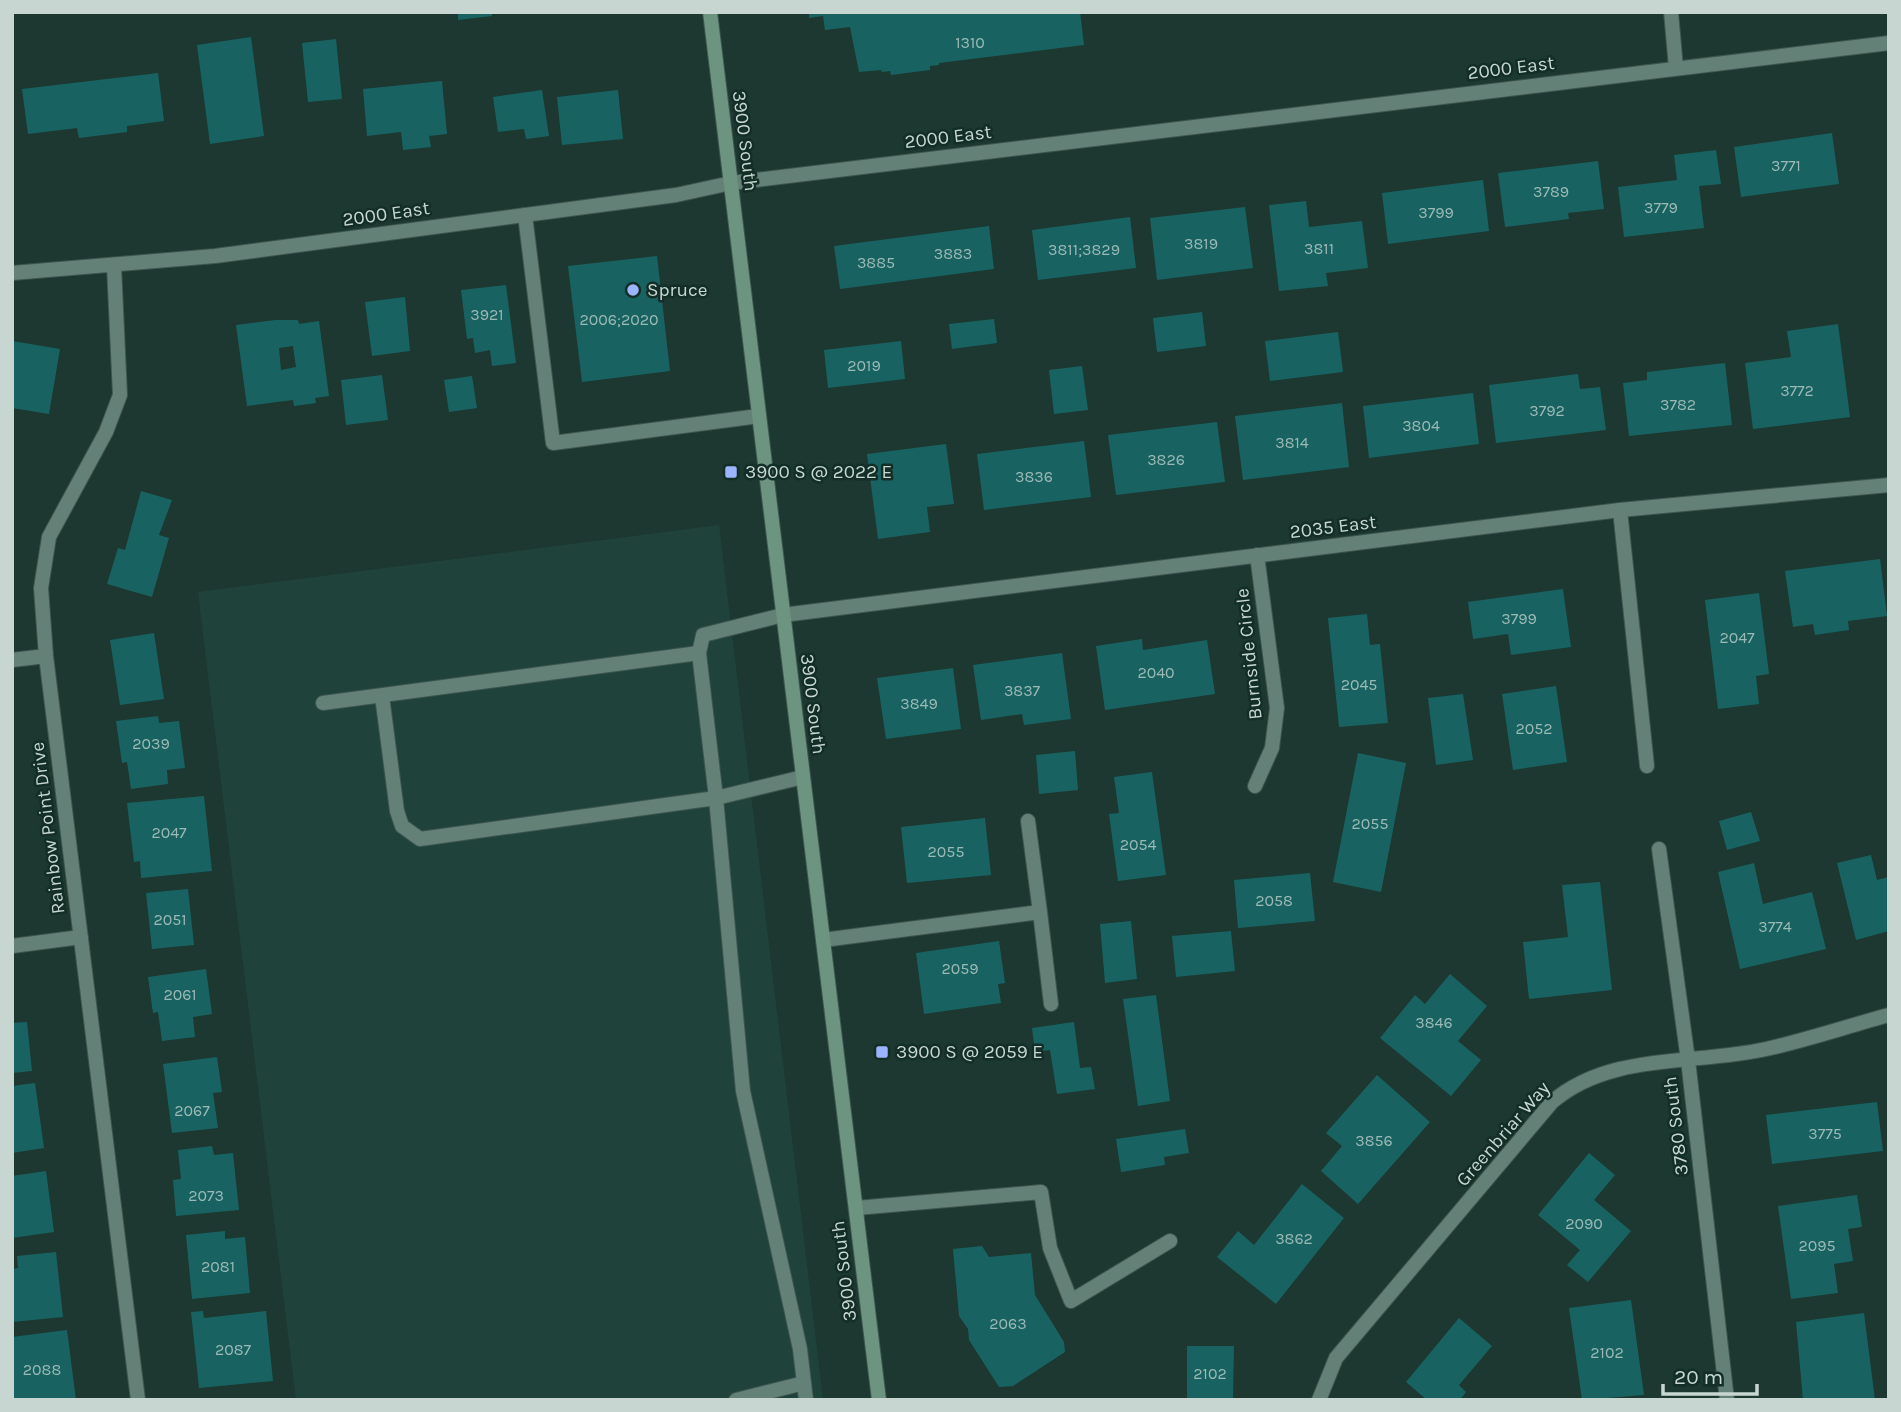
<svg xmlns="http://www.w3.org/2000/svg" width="1901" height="1412" font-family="Karla,sans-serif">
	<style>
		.built { fill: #1f433a }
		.building { fill: #186362; fill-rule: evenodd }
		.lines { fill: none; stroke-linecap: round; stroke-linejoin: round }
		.service-casing { stroke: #3e5650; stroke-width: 16 }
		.minor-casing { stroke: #3e5650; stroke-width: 16 }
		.tertiary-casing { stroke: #3e5650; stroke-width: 16 }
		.secondary-casing { stroke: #3e5650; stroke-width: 16 }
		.service { stroke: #648177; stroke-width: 14 }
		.minor { stroke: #648177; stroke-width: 14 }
		.tertiary { stroke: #648177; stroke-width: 14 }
		.secondary { stroke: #6c9480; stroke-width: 14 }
		.poi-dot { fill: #9cb4fd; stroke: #132e26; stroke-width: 2.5 }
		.labels { text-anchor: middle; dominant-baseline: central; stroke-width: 5; stroke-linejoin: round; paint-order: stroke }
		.number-label { font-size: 16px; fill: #9bb9b5 }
		.street-label { font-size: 19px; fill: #c7d6d1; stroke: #132e26 }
		.poi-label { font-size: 19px; fill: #c7d6d1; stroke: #132e26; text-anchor: start }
	</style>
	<rect width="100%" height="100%" fill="#1d3830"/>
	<!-- built -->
	<path class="built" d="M 719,525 L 823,1400 L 296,1400 L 198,592 Z"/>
	<!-- building -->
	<path class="building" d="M 458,12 L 492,12 L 492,16 L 458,20 Z
		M 809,12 L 1080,12 L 1084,45 L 939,63 L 939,65 L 930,66 L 930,70 L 891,75 L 890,71 L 882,72 L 881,70 L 859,72 L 850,27 L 825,30 L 823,16 L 809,18 Z
		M 251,37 L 264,136 L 210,144 L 197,45 Z
		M 336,39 L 342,99 L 308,102 L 302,43 Z
		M 158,73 L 164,121 L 127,126 L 127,132 L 79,138 L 77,128 L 28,134 L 22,89 Z
		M 442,81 L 447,134 L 429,136 L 431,147 L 403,150 L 401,132 L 367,136 L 363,89 Z
		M 542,90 L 549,136 L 526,139 L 524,129 L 498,132 L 493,97 Z
		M 618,90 L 623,139 L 562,145 L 557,97 Z
		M 1832,133 L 1839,184 L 1741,197 L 1734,147 Z
		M 1716,150 L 1721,184 L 1699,186 L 1704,228 L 1624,237 L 1618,187 L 1677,180 L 1674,155 Z
		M 1598,161 L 1604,209 L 1568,213 L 1569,219 L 1505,227 L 1498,173 Z
		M 1483,180 L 1489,231 L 1388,244 L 1382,193 Z
		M 1306,201 L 1309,227 L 1362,221 L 1368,268 L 1326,273 L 1328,286 L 1279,291 L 1269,205 Z
		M 1245,207 L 1253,268 L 1157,280 L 1150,218 Z
		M 1130,217 L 1136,268 L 1038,280 L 1032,230 Z
		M 989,226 L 994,269 L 840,289 L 834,246 Z
		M 657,256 L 670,371 L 582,382 L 568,266 Z
		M 506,285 L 516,363 L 492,366 L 490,350 L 475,353 L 473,338 L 467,339 L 461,290 Z
		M 405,297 L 410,351 L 372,356 L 365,302 Z
		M 1202,312 L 1206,346 L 1157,352 L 1153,318 Z
		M 994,319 L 997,343 L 952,349 L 949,324 Z
		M 275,320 L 298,320 L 299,324 L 319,321 L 329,396 L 315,398 L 316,403 L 294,406 L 293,400 L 247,406 L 236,325 ZM 293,346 L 296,367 L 281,370 L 279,348 Z
		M 1838,324 L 1850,417 L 1753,429 L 1745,363 L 1791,357 L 1787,331 Z
		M 1338,332 L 1343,372 L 1270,381 L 1265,341 Z
		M 12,341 L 60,349 L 49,414 L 12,408 Z
		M 901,341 L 905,379 L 828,388 L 824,350 Z
		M 1725,363 L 1732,425 L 1629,436 L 1623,383 L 1647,380 L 1647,372 Z
		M 1082,366 L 1088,410 L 1054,414 L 1049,370 Z
		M 1578,374 L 1580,389 L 1600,387 L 1606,430 L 1496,443 L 1489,385 Z
		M 382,375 L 388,420 L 346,425 L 341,380 Z
		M 472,376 L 477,408 L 449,412 L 444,380 Z
		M 1473,393 L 1479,444 L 1369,458 L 1363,406 Z
		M 1342,403 L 1349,467 L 1243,480 L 1235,416 Z
		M 1217,422 L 1225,482 L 1116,495 L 1108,435 Z
		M 1084,441 L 1091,497 L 984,510 L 977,454 Z
		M 946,444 L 954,504 L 927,507 L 930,532 L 878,539 L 867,454 Z
		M 141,491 L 172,500 L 159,535 L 169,538 L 152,597 L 107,584 L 118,548 L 125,550 Z
		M 1880,559 L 1887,616 L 1848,621 L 1849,630 L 1815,635 L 1813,624 L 1793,627 L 1785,571 Z
		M 1563,589 L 1571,647 L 1511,655 L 1508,634 L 1473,639 L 1468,602 Z
		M 1759,593 L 1769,674 L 1756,676 L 1759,704 L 1718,709 L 1705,600 Z
		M 1367,614 L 1370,645 L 1380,644 L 1388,723 L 1339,727 L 1328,618 Z
		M 154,633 L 164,699 L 120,705 L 110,640 Z
		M 1142,639 L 1143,650 L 1207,640 L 1215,694 L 1105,710 L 1096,646 Z
		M 1062,653 L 1071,719 L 1024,725 L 1022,714 L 981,720 L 973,665 Z
		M 953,668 L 961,729 L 886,739 L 877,678 Z
		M 1556,686 L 1567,762 L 1513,770 L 1502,694 Z
		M 1463,694 L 1473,760 L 1436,765 L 1428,698 Z
		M 158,716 L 159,723 L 179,721 L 185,768 L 167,770 L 168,784 L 131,789 L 127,762 L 122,763 L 116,721 Z
		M 1075,751 L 1078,790 L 1039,794 L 1036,755 Z
		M 1358,753 L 1406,763 L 1381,892 L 1333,882 Z
		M 1152,772 L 1166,875 L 1118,881 L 1109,814 L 1119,813 L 1114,777 Z
		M 204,796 L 212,871 L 141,878 L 140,861 L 134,862 L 127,803 Z
		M 1751,812 L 1760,841 L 1727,850 L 1719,821 Z
		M 985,818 L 991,875 L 907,883 L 901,827 Z
		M 1871,855 L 1877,880 L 1889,877 L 1889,931 L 1856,940 L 1837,863 Z
		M 1754,863 L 1763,904 L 1812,892 L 1826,949 L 1740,969 L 1718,872 Z
		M 1310,873 L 1315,921 L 1238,928 L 1234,880 Z
		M 1600,882 L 1612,990 L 1529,999 L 1523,942 L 1568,937 L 1562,885 Z
		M 188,889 L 194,945 L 152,949 L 146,893 Z
		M 1131,921 L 1137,979 L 1105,983 L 1100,924 Z
		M 1231,931 L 1235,971 L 1176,977 L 1172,936 Z
		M 999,941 L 1005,983 L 998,984 L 1001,1003 L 924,1014 L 916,953 Z
		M 206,969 L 212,1014 L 193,1017 L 195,1037 L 162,1041 L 158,1012 L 153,1013 L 148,977 Z
		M 1450,974 L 1487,1006 L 1458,1041 L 1481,1060 L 1451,1096 L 1380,1038 L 1415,995 L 1425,1004 Z
		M 1156,995 L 1170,1101 L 1138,1106 L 1123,999 Z
		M 27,1022 L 32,1071 L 12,1073 L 12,1023 Z
		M 1074,1022 L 1080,1068 L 1091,1067 L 1095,1089 L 1057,1094 L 1050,1050 L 1035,1052 L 1032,1028 Z
		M 217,1057 L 222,1092 L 213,1093 L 218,1128 L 172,1133 L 163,1064 Z
		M 1377,1075 L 1430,1122 L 1358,1204 L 1321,1171 L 1342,1146 L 1326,1133 Z
		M 35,1083 L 44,1148 L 12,1153 L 12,1086 Z
		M 1877,1102 L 1883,1151 L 1772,1164 L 1766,1115 Z
		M 1185,1129 L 1189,1153 L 1164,1157 L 1165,1165 L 1121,1172 L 1116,1139 Z
		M 212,1146 L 214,1155 L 233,1153 L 239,1210 L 176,1216 L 173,1180 L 181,1179 L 178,1150 Z
		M 1589,1153 L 1615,1175 L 1594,1200 L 1631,1231 L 1588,1282 L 1567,1265 L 1580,1250 L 1538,1215 Z
		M 46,1171 L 54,1232 L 12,1238 L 12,1176 Z
		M 1302,1184 L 1344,1218 L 1276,1304 L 1217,1257 L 1238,1231 L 1254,1245 Z
		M 1857,1195 L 1862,1227 L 1848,1229 L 1853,1261 L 1834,1264 L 1838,1293 L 1791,1299 L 1778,1206 Z
		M 225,1231 L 225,1239 L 245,1237 L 250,1293 L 192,1299 L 186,1235 Z
		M 982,1246 L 989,1257 L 1031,1253 L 1035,1295 L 1064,1342 L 1065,1352 L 1013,1386 L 999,1387 L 969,1340 L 968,1329 L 959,1316 L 953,1249 Z
		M 56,1252 L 63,1317 L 12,1322 L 12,1269 L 18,1268 L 17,1256 Z
		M 1631,1300 L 1644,1395 L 1582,1400 L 1569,1308 Z
		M 203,1311 L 204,1318 L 266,1311 L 273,1381 L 199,1388 L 191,1312 Z
		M 1864,1313 L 1875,1400 L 1803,1400 L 1796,1322 Z
		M 1459,1318 L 1492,1346 L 1459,1385 L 1466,1392 L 1460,1400 L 1427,1400 L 1406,1382 Z
		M 67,1330 L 76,1400 L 12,1400 L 12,1337 Z
		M 1187,1346 L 1234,1346 L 1233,1400 L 1187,1400 Z"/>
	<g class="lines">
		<defs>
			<path id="service" d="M 1671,12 L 1676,68
				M 525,215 L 553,443 L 759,416
				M 382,696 L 397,811 L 402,826 L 420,839 L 716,798 L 699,653 L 703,635 L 783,615
				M 323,703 L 699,653
				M 803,777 L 716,798 L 743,1091 L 800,1349 L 806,1400
				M 1040,912 L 1051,1004
				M 823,940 L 1040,912 L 1028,821
				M 856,1208 L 1041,1192 L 1050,1248 L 1071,1301 L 1170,1241
				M 736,1400 L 804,1383"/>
			<path id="minor" d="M 114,266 L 120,395 L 106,432 L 49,537 L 41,588 L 46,656 L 138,1400
				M 12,273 L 215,256 L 676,195 L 731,183
				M 1620,510 L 1647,766
				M 783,615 L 1620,510 L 1889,485
				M 12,660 L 46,656
				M 1255,786 L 1272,748 L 1277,708 L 1257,555
				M 1659,849 L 1688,1060 L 1727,1400
				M 12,946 L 81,937
				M 1319,1400 L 1336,1358 L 1552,1102 C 1610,1052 1695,1065 1766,1049 C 1807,1040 1848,1026 1889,1015"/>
			<path id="tertiary" d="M 731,183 L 1889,43"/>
			<path id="secondary" d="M 710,12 L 879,1400"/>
		</defs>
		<!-- service casing -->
		<use href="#service" class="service-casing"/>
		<!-- minor casing -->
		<use href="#minor" class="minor-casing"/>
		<!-- tertiary casing -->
		<use href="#tertiary" class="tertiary-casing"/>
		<!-- secondary casing -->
		<use href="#secondary" class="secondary-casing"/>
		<!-- service -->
		<use href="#service" class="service"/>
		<!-- minor -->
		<use href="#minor" class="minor"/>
		<!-- tertiary -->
		<use href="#tertiary" class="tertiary"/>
		<!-- secondary -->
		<use href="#secondary" class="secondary"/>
	</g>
	<!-- markers -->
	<g class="poi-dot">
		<circle cx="633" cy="290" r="7"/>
		<rect x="724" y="465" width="14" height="14" rx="3.5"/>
		<rect x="875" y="1045" width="14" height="14" rx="3.5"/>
	</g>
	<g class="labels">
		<!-- number labels -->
		<g class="number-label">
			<text x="970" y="42">1310</text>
			<text x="1786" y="165">3771</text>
			<text x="1551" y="191">3789</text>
			<text x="1661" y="207">3779</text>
			<text x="1436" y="212">3799</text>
			<text x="1201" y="243">3819</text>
			<text x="1319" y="248">3811</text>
			<text x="1084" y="249">3811;3829</text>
			<text x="953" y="253">3883</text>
			<text x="876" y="262">3885</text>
			<text x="487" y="314">3921</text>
			<text x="619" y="319">2006;2020</text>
			<text x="864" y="365">2019</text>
			<text x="1797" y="390">3772</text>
			<text x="1678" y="404">3782</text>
			<text x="1547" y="410">3792</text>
			<text x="1421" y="425">3804</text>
			<text x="1292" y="442">3814</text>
			<text x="1166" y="459">3826</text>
			<text x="1034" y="476">3836</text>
			<text x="1519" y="618">3799</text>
			<text x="1737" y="637">2047</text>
			<text x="1156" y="672">2040</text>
			<text x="1359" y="684">2045</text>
			<text x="1022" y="690">3837</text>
			<text x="919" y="703">3849</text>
			<text x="1534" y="728">2052</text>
			<text x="151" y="743">2039</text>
			<text x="1370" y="823">2055</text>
			<text x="169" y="832">2047</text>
			<text x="1138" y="844">2054</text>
			<text x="946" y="851">2055</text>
			<text x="1274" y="900">2058</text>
			<text x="170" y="919">2051</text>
			<text x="1775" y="926">3774</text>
			<text x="960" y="968">2059</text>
			<text x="180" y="994">2061</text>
			<text x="1434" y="1022">3846</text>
			<text x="192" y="1110">2067</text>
			<text x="1825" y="1133">3775</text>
			<text x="1374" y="1140">3856</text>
			<text x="206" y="1195">2073</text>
			<text x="1584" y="1223">2090</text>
			<text x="1294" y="1238">3862</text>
			<text x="1817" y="1245">2095</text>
			<text x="218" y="1266">2081</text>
			<text x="1008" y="1323">2063</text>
			<text x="233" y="1349">2087</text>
			<text x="1607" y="1352">2102</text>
			<text x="42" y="1369">2088</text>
			<text x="1210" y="1373">2102</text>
		</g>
		<!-- street labels -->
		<g class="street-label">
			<text transform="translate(1511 68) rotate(-7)">2000 East</text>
			<text transform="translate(948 137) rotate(-7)">2000 East</text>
			<text transform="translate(745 141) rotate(83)">3900 South</text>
			<text transform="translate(386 214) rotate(-8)">2000 East</text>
			<text transform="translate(1333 527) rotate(-7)">2035 East</text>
			<text transform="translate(1249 654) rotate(-96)">Burnside Circle</text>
			<text transform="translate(813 704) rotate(83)">3900 South</text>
			<text transform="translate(48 828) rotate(-97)">Rainbow Point Drive</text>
			<text transform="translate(1676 1126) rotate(-97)">3780 South</text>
			<text transform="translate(1503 1134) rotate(-49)">Greenbriar Way</text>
			<text transform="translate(844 1271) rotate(-97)">3900 South</text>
		</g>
		<!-- poi labels -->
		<g class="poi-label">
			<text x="647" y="290">Spruce</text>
			<text x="745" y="472">3900 S @ 2022 E</text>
			<text x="896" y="1052">3900 S @ 2059 E</text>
		</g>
	</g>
	<!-- border -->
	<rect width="1901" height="1412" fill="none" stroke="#c7d6d1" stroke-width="28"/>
	<!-- scale -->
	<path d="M1663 1384v10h94v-10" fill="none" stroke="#c7d6d1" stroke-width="3.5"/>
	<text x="1674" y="1384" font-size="21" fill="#c7d6d1" stroke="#132e26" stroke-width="5" paint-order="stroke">20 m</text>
</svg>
